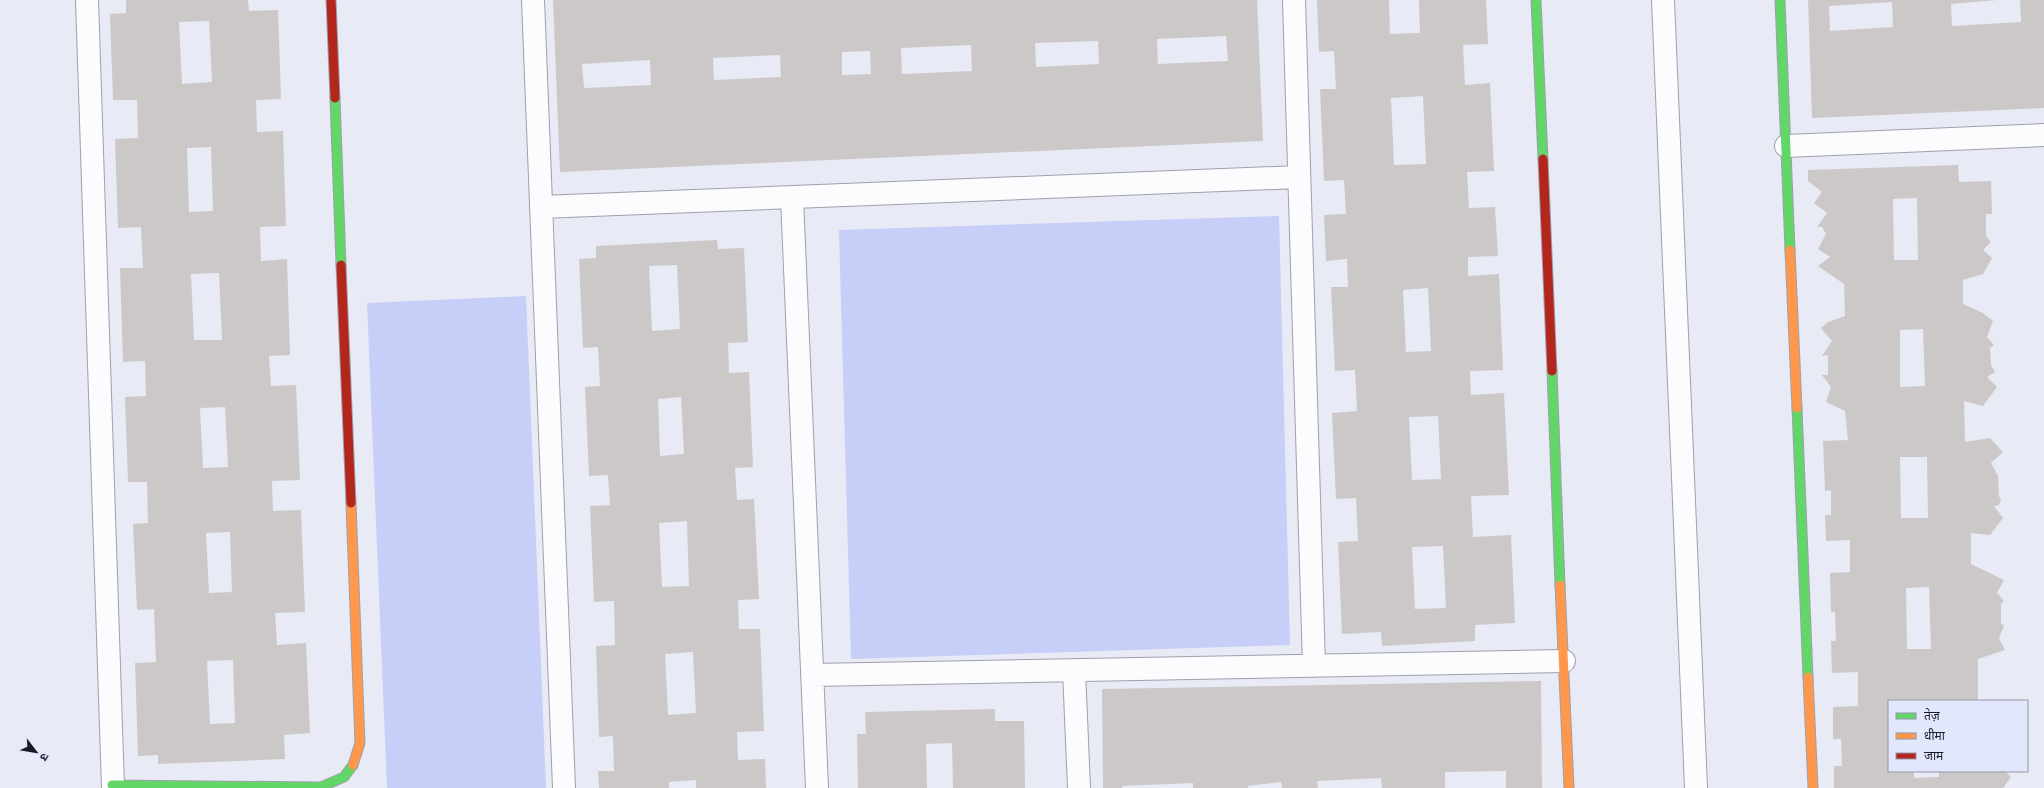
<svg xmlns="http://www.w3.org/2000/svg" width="2044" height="788" font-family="'IBM Plex Serif','Noto Sans Devanagari',serif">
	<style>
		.green { fill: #c7cef7 }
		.building { fill: #ccc8c8; fill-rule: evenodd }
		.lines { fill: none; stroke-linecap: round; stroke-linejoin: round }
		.street-casing { stroke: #9ea0ac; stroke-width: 24 }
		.fast-casing { stroke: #9ea0ac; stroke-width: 11 }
		.slow-casing { stroke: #9ea0ac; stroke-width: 11 }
		.jam-casing { stroke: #9ea0ac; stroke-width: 11 }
		.street { stroke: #fcfcfe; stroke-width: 22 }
		.fast { stroke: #63d668; stroke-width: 9 }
		.slow { stroke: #ff974d; stroke-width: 9 }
		.jam { stroke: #b3261e; stroke-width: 9 }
	</style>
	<rect width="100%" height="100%" fill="#e8eaf6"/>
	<!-- green -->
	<path class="green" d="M 1279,216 L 1290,645 L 851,659 L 839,230 Z
		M 526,296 L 546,788 L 387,788 L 367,303 Z"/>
	<!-- building -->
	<path class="building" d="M 126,0 L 248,0 L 249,11 L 278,10 L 281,99 L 256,100 L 257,132 L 283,131 L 286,226 L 260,227 L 261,261 L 287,259 L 290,355 L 269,356 L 271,386 L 296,385 L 300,480 L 272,481 L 273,511 L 301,510 L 305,612 L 275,613 L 277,645 L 306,643 L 310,733 L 284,735 L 285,759 L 158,764 L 158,755 L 138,756 L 135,663 L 156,662 L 154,609 L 137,610 L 133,524 L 148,523 L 147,482 L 128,482 L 125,397 L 146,396 L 145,361 L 123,362 L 120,268 L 143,268 L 141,227 L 118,228 L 115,139 L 138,138 L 137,100 L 113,100 L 110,14 L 126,13 ZM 209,21 L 212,82 L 182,84 L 179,22 ZM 211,147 L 213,211 L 189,212 L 187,148 ZM 219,273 L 222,340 L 194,340 L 191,274 ZM 225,407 L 228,467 L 203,468 L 200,408 ZM 230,532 L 232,592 L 209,593 L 206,533 ZM 233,660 L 235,723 L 210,724 L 207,661 Z
		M 553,0 L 1257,0 L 1263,141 L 560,172 ZM 1226,36 L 1228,61 L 1158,64 L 1157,39 ZM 1098,41 L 1099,64 L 1036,67 L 1035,43 ZM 971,45 L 972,71 L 902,74 L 901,48 ZM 870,51 L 871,74 L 842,75 L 842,52 ZM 780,55 L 781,77 L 714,80 L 713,58 ZM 650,60 L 651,85 L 584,88 L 582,64 Z
		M 1317,0 L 1389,0 L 1390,34 L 1420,33 L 1419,0 L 1486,0 L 1488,44 L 1463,45 L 1465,85 L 1490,83 L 1494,171 L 1467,172 L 1469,208 L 1495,207 L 1498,256 L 1468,257 L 1468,276 L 1499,274 L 1503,370 L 1470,371 L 1471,395 L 1504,393 L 1509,495 L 1471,496 L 1473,537 L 1511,535 L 1515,623 L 1475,625 L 1475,641 L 1382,646 L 1381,632 L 1342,634 L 1338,542 L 1358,541 L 1356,498 L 1336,499 L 1332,413 L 1357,411 L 1355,370 L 1335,371 L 1331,287 L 1348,287 L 1347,259 L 1326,261 L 1324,215 L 1346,214 L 1344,180 L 1324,181 L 1320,89 L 1336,89 L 1334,51 L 1319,52 ZM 1423,96 L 1426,164 L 1394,165 L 1391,98 ZM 1428,288 L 1431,351 L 1406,352 L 1403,290 ZM 1438,416 L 1441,479 L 1412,480 L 1409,417 ZM 1443,546 L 1446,608 L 1415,609 L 1412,547 Z
		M 1808,0 L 1997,0 L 1951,4 L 1952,26 L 2021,22 L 2020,0 L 2044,0 L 2044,108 L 1812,118 ZM 1892,2 L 1893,27 L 1830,31 L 1829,6 Z
		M 1958,165 L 1959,182 L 1991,181 L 1992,214 L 1986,214 L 1986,236 L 1991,242 L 1983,250 L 1992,258 L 1983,274 L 1963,280 L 1963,304 L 1983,313 L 1993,321 L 1987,337 L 1994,345 L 1990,348 L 1991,365 L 1995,372 L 1987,377 L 1997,387 L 1983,406 L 1964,401 L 1965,442 L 1990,438 L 2003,452 L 1991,463 L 1998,476 L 1999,496 L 2001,501 L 1999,505 L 1994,506 L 2003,518 L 1990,535 L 1971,533 L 1971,564 L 2004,580 L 1997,593 L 2004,601 L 2001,604 L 2001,623 L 2004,626 L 1999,638 L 2005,650 L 1978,659 L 1978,701 L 1889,701 L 1889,771 L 1914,771 L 1914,778 L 1939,777 L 1939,771 L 2005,771 L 2011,777 L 2003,788 L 1834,788 L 1834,766 L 1842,766 L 1841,739 L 1833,739 L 1833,707 L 1858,706 L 1858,672 L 1832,673 L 1831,641 L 1836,641 L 1835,612 L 1831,612 L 1830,573 L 1850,572 L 1850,540 L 1826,541 L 1825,515 L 1831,515 L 1831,490 L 1825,491 L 1823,441 L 1848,440 L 1845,411 L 1826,402 L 1831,387 L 1822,375 L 1828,375 L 1828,355 L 1822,356 L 1832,341 L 1821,328 L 1828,322 L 1845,316 L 1844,284 L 1818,266 L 1830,257 L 1818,249 L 1826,234 L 1822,227 L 1817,227 L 1827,213 L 1814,203 L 1822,192 L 1808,181 L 1808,170 ZM 1917,198 L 1918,260 L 1894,260 L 1893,199 ZM 1923,329 L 1925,386 L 1900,387 L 1900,330 ZM 1900,457 L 1927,457 L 1928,518 L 1901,518 ZM 1929,587 L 1931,649 L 1907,649 L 1906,588 Z
		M 717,240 L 718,249 L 744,248 L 748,342 L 728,343 L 729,373 L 749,372 L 753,467 L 735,468 L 737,500 L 754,499 L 759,599 L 738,600 L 739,629 L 760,629 L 764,731 L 737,732 L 738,760 L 765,759 L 766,788 L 696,788 L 696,780 L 669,782 L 669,788 L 599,788 L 598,771 L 614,771 L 613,736 L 599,737 L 596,646 L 615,645 L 614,601 L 594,602 L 590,506 L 610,505 L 608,475 L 589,476 L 585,387 L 600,386 L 598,347 L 583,348 L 579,259 L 596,258 L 596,246 ZM 677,265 L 680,329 L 652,331 L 649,266 ZM 681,397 L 684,454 L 660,456 L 658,399 ZM 687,521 L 689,586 L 662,587 L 659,523 ZM 693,652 L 696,713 L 668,715 L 665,654 Z
		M 1541,681 L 1542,788 L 1506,788 L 1506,771 L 1445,772 L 1445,788 L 1382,788 L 1381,778 L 1317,781 L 1318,788 L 1282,788 L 1281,782 L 1248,786 L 1248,788 L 1193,788 L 1193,783 L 1122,786 L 1122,788 L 1103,788 L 1102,689 Z
		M 995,709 L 995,721 L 1024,721 L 1025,788 L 953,788 L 952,743 L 926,744 L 927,788 L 858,788 L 857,734 L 866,734 L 865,712 Z"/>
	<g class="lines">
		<defs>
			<path id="street" d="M 87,0 L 113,788
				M 533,0 L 564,788
				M 1294,0 L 1314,666
				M 1663,0 L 1696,788
				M 1786,146 L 2044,135
				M 792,197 L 817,788
				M 541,207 L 1299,177
				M 1074,670 L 1079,788
				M 812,675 L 1564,661"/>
			<path id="fast" d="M 1536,0 L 1543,159
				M 1780,0 L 1790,250
				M 335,98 L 341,265
				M 1552,371 L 1560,585
				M 1797,408 L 1808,677
				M 112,785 L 321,787 L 344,777 L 353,765"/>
			<path id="slow" d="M 1790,250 L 1797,408
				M 351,503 L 360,743 L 353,765
				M 1560,585 L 1569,788
				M 1808,677 L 1813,788"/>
			<path id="jam" d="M 331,0 L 335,98
				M 1543,159 L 1552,371
				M 341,265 L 351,503"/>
		</defs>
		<!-- street casing -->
		<use href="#street" class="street-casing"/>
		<!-- fast casing -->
		<use href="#fast" class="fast-casing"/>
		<!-- slow casing -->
		<use href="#slow" class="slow-casing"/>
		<!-- jam casing -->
		<use href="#jam" class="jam-casing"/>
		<!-- street -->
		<use href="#street" class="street"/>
		<!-- fast -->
		<use href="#fast" class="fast"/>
		<!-- slow -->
		<use href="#slow" class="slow"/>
		<!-- jam -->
		<use href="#jam" class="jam"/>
	</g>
	<!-- legend -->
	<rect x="1888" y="700" width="140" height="72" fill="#e2e7fc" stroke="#9195a6"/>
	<rect x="1896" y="713" width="20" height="6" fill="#63d668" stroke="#9195a6"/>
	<text x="1924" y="720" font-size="12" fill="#181a26">तेज़</text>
	<rect x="1896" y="733" width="20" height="6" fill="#ff974d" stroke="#9195a6"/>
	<text x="1924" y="740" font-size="12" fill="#181a26">धीमा</text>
	<rect x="1896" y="753" width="20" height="6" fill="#b3261e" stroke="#9195a6"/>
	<text x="1924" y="760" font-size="12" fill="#181a26">जाम</text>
	<!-- north arrow -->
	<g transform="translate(36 752) rotate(121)" stroke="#e2e7fc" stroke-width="3" paint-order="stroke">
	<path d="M0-3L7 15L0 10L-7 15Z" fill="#181a26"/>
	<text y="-6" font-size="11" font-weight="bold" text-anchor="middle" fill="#181a26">उ</text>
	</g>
</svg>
